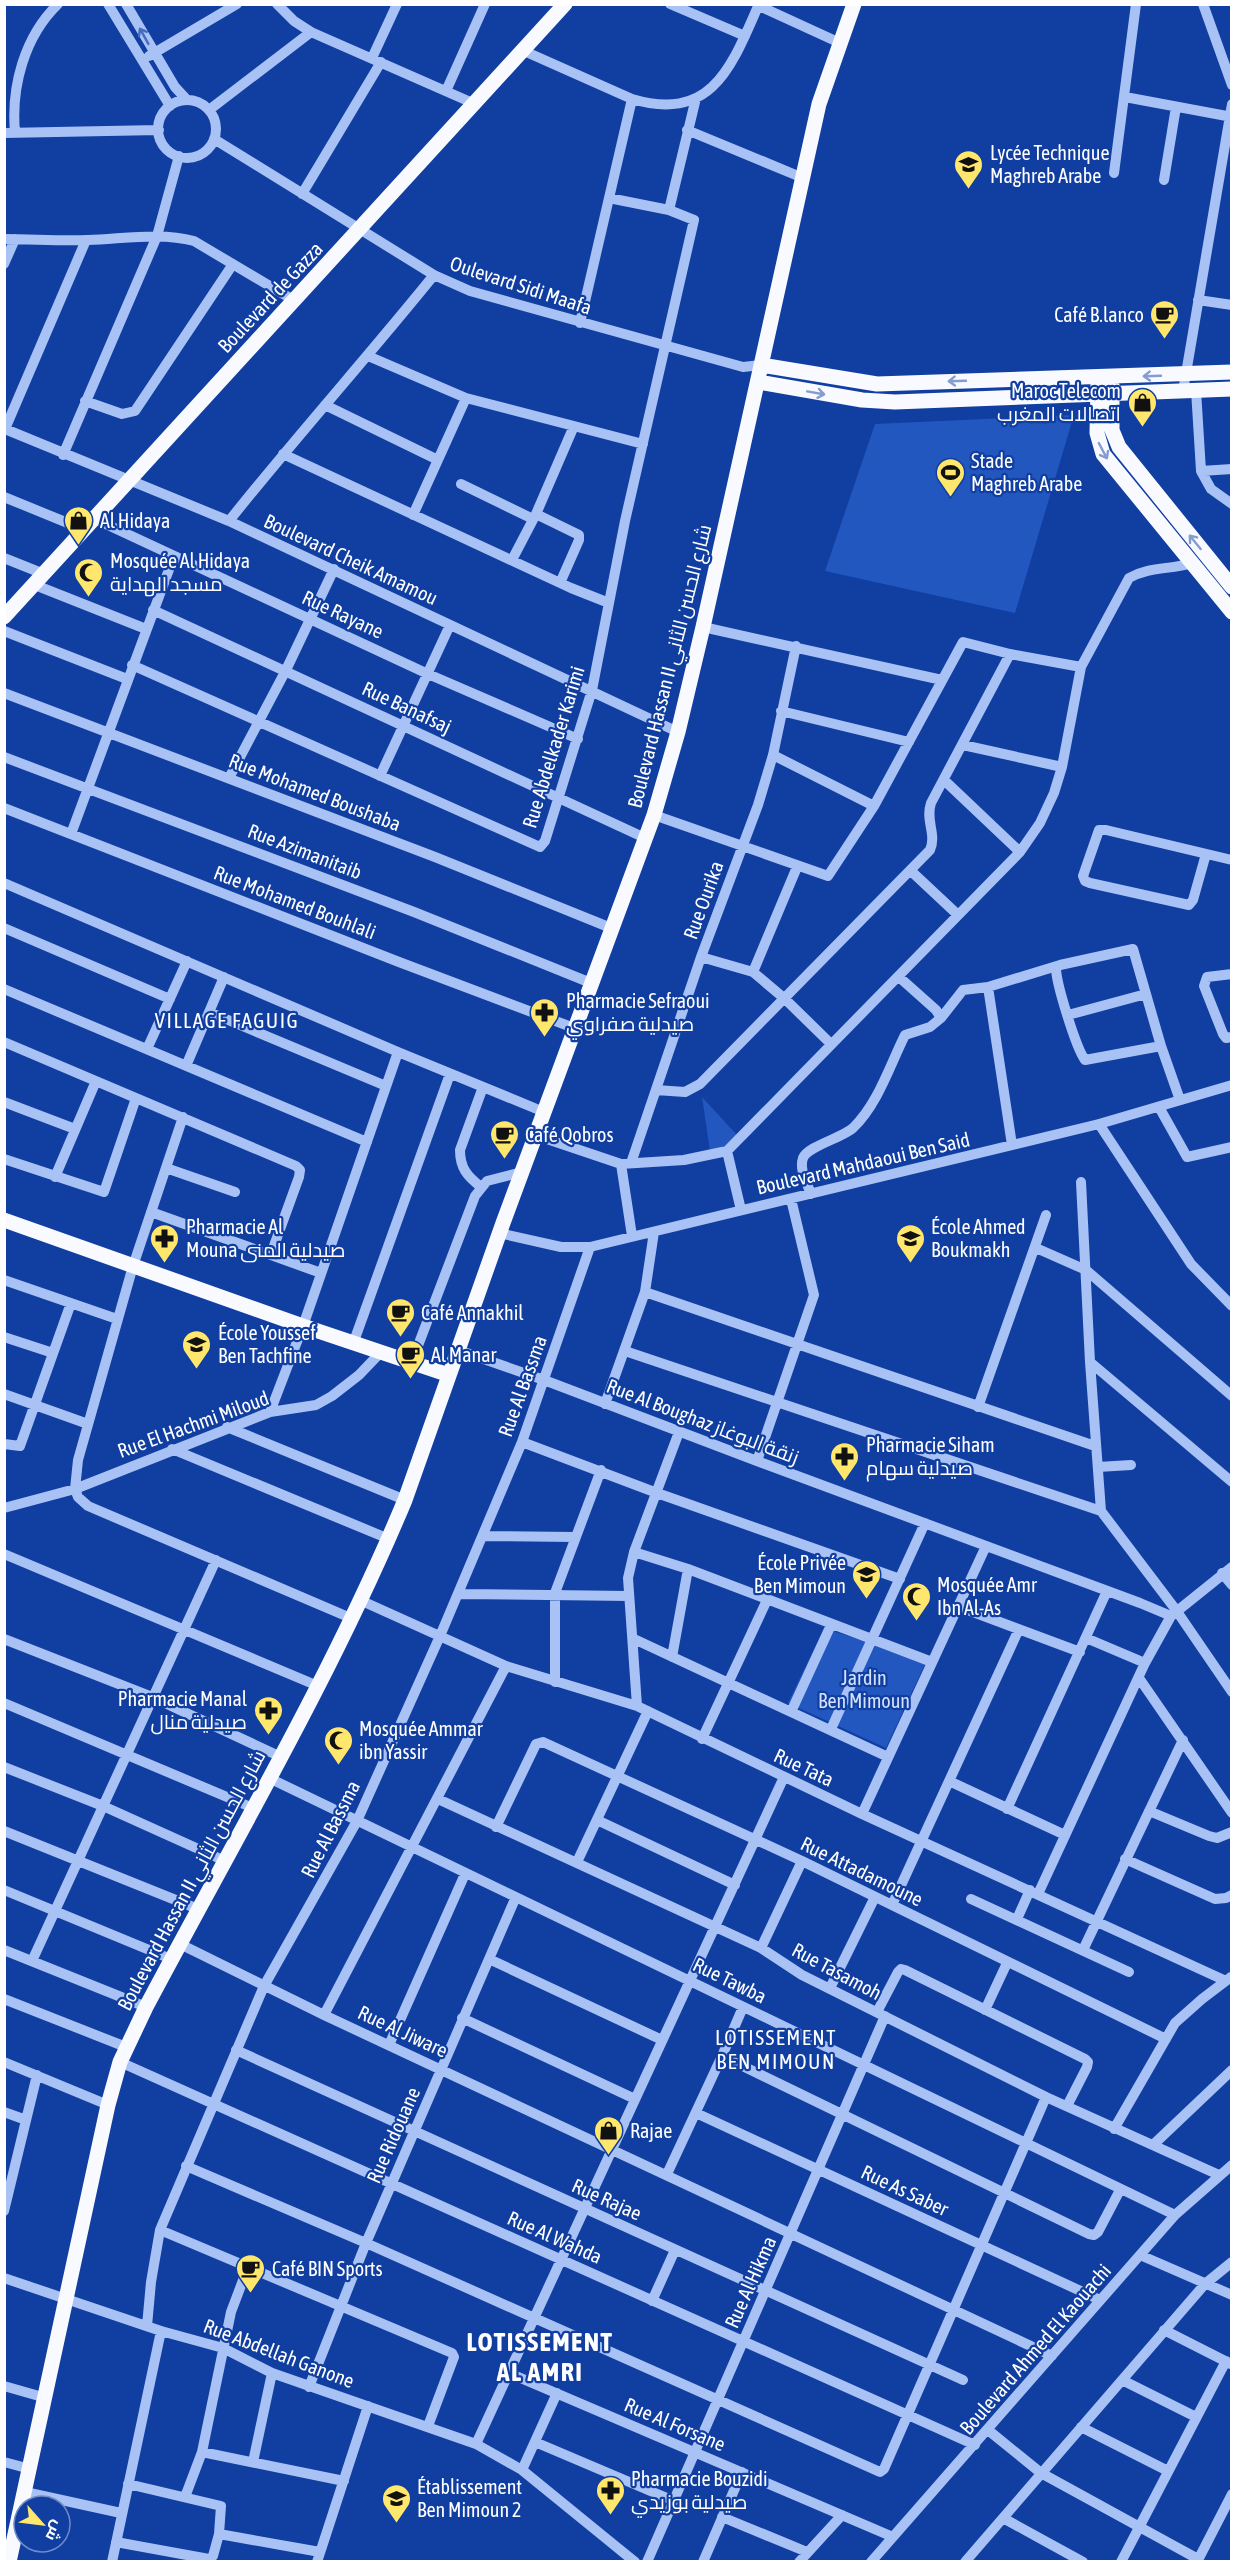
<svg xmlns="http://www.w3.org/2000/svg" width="1236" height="2566" font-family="'Asap Condensed',Cairo,sans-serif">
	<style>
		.green { fill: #2357c0 }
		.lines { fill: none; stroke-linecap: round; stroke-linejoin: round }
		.minor { stroke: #a9c2f5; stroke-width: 10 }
		.major { stroke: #f8faff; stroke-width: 15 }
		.oneway { stroke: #466cbe }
		.oneway2 { stroke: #849cd0 }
		.labels { text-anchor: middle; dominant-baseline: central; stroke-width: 4.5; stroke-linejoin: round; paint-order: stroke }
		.poi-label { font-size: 20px; fill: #fff; stroke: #103ea1; text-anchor: start }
		.street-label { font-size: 20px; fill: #fff; stroke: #103ea1 }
		.park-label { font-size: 20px; fill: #d2e1fe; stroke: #103ea1 }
		.neighbourhood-label { font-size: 21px; letter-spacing: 1.5px; fill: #fff; stroke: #103ea1 }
		.district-label { font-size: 26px; font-weight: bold; letter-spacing: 1.5px; fill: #fff; stroke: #103ea1 }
	</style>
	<rect width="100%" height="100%" fill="#103ea1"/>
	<!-- green -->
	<path class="green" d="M 1074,415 L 1015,613 L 825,571 L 875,424 Z
		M 702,1097 L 737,1135 L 727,1147 L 710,1151 Z
		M 824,1628 L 926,1662 L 886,1748 L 788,1703 Z"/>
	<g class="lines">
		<!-- minor -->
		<path class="minor" d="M 108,4 L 170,106
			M 126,4 L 175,87 L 187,100
			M 277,4 L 294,21 L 311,32 L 475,104
			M 670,4 L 745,36
			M 1203,4 L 1232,85
			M 759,6 L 840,43
			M 524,51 L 632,99 C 713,123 732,65 759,4
			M 149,56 L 237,4
			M 372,58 L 397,4
			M 446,91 L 485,4
			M 1125,97 L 1232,117
			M158 129a29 29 0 1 1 58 0a29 29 0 1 1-58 0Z
			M 209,110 L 311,32
			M 687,130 L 803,178
			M 15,132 C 11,87 24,37 58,4
			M 4,133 L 159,130
			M 214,139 L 434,275 L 470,291 L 743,367 L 761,365
			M 1114,173 L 1136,4
			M 1164,180 L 1176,107
			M 302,194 L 381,62
			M 669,210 L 696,98
			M 4,239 C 32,239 60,241 88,240 C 123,239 160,232 194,241 L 295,301
			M 86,240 L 5,429 L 229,521 L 678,732
			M 4,264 L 15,239
			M 1198,300 L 1232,305
			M 580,323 L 632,99
			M 368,356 L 466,398 L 643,444
			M 1196,390 L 1201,471 L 1211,489 L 1232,504
			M 1183,391 L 1232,104
			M 85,401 L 122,414 L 135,411 L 233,264
			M 325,405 L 438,460
			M 283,454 L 571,588 L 609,603
			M 63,455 L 157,236 L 179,156
			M 1201,471 L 1232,469
			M 461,484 L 533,519
			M 4,497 L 85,530
			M 536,514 L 579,535 L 579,540 L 560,583
			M 413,515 L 466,398
			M 95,519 L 428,674 L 578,739
			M 229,521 C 295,438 367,358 434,275
			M 4,558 L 44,574
			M 512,560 L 536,514 L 574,426
			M 35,585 L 146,629
			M 153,610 L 645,838
			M 703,627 L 942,680
			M 4,631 L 127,679
			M 132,665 L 540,847 L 545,841 L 592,690 L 625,521 L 694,220 L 669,210 L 609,198
			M 4,693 L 435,857 L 611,928
			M 781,711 L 909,742
			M 963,745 L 1062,767
			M 773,755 L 874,806
			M 4,757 L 414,912 L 591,983
			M 380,776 L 450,625
			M 229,778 L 286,670 L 334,569
			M 944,780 L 1020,852
			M 4,808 L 399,962 L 574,1028
			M 654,815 L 828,876 L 874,806 L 963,642 L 1010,654 L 1081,667
			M 71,834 L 174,556
			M 1206,854 L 1193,900 L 1189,905 L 1090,883 L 1085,881 L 1083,876 L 1099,830 L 1106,830 L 1232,860
			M 911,871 L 958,915
			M 4,883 L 398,1052 L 544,1112
			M 4,928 L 170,999
			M 701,957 L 753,972 L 785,999 L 831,1044
			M 1056,968 C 1056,983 1076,1048 1085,1060 L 1161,1046
			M 753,972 L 797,867
			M 1232,974 L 1207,977 L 1204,986 L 1223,1034 L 1226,1038 L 1232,1037
			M 988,987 L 1012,1145
			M 4,989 L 367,1142
			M 209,1012 L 386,1086
			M 1068,1015 L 1146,994
			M 941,1018 L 963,990 L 988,987 L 1060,965 L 1133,949 L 1161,1046 L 1180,1100
			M 4,1042 L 296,1166 L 300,1170 L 299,1177 L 271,1254
			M 147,1049 L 187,961
			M 186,1066 L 224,977
			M 656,1090 L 685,1092 L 700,1084 L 930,850 C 937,834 925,821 931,803 L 1010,654
			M 4,1102 L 75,1129
			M 1159,1107 L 1187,1157 L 1232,1147
			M 183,1117 L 133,1266 L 78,1460 L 75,1489 L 78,1497 L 88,1506 L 353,1619
			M 1099,1124 L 1191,1264 L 1232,1306
			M 535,1135 L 621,1164 L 684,1160 L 727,1151 L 1020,852 L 1040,823 L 1054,793 L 1062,767 L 1081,667 L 1129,578 C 1150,566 1171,570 1192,563
			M 727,1151 L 741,1210
			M 4,1159 L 104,1192 L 136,1098
			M 631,1163 L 701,957 L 758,805 L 773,755 L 796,646
			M 621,1164 L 632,1236
			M 166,1168 L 235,1192
			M 55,1177 L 96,1081
			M 1081,1182 L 1090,1362 L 1101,1511
			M 481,1187 C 467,1176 460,1168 460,1150 L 483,1087
			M 811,1194 C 807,1183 799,1170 803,1158 C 808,1146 842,1138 853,1128 C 878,1104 890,1065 905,1035 L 930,1027 L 941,1018 L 936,1010 L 899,977
			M 151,1212 L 321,1273
			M 499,1233 L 561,1247 L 590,1247 L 1099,1124 L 1232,1085
			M 1036,1248 L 1086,1270 L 1232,1396
			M 4,1280 L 117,1319
			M 645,1292 L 1095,1446
			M 4,1337 L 53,1353
			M 353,1344 L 450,1074
			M 458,1350 L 544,1380 L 757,1461 L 1140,1603 L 1171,1616
			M 625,1351 L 1101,1511
			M 1090,1362 L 1232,1482
			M 411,1364 L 475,1196 L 487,1181 L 522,1172
			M 4,1394 L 88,1424
			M 605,1404 L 645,1292 L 654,1232
			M 978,1407 L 1046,1215
			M 270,1412 L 303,1326 L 398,1052
			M 227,1427 L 405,1500
			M 522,1442 L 657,1493 L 900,1579
			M 4,1444 L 20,1446 L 71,1303
			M 172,1449 L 389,1539
			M 757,1461 L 814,1295 L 791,1199
			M 1098,1467 L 1131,1465
			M 4,1508 L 75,1489 L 270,1412 L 316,1405 L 332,1396 L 359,1375 L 380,1353
			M 1101,1511 L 1176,1610 L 1232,1692
			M 483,1536 L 575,1537
			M 634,1552 L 688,1569 L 932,1662
			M 4,1554 L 318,1686
			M 1222,1573 L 1232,1585
			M 458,1594 L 629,1596
			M 362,1601 L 506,1666 L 637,1706 L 862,1814 L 1226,1981
			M 957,1606 L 1080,1652
			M 1086,1638 L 1145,1663
			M 4,1639 L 152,1697 L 281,1757
			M 634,1639 L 888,1757
			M 672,1657 L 688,1569
			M 1139,1678 L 1232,1813
			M 555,1682 L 555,1593 L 601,1470
			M 4,1703 L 253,1808
			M 637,1706 L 628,1578 L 634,1552 L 679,1432
			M 791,1712 L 831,1625
			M 831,1729 L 925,1523
			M 702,1739 L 767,1600
			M 4,1767 L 103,1806 L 225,1861
			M 269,1778 L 1175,2215
			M 949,1781 L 1065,1835
			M 438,1799 L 761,1948 L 802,1975 L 1046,2097 L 1219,2175
			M 1007,1809 L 1107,1591
			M 1149,1811 L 1209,1836 L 1217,1838 L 1232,1832
			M 862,1814 L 986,1546
			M 597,1820 L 735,1885
			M 496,1827 L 536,1744 L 543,1742 L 802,1861 L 1166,2039
			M 4,1831 L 198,1909
			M 1125,1859 L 1215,1899 L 1226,1898 L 1232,1895
			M 577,1862 L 648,1711
			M 4,1890 L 171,1959
			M 1038,1894 L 1145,1663 L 1171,1616 L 1232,1567
			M 971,1899 L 1129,1972
			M 892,1905 L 1019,1629
			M 1017,1919 L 1030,1890
			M 180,1944 L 324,2015 L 1052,2356
			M 761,1948 L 802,1861
			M 4,1950 L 146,2007
			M 1083,1950 L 1183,1740
			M 489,1959 L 662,2040
			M 32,1961 L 216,1560
			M 830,1988 L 875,1897
			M 4,1999 L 126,2047
			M 985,2010 L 1007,1963
			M 877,2012 L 898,1972 L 901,1969 L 905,1970 L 1085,2059 L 1088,2062 L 1087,2067 L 1067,2106
			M 324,2015 L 506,1666
			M 462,2018 L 635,2099
			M 389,2045 L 465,1874
			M 236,2050 L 963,2380
			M 722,2056 L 1089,2234 L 1094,2235 L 1098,2232 L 1120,2190
			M 4,2062 L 108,2105
			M 120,2062 L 975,2445
			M 4,2112 L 26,2120
			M 696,2113 L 1100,2300
			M 1114,2129 L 1175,2023 L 1202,1999 L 1231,1977
			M 1153,2145 L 1232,2070
			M 186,2166 L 366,2243 L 880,2472 L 884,2469 L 1046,2097
			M 667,2174 L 722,2056 L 743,2007
			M 4,2211 L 37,2075
			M 160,2230 L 452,2353 L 454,2357 L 428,2426
			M 1140,2255 L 1232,2295
			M 4,2278 L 161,2331 L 223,2348 L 272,2373 L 476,2444 L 522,2470 L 635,2562
			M 652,2301 L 675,2250
			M 147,2326 L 151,2282 L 160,2230 L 264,1986 L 357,1821 L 440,1636 L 522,1442 L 590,1247
			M 1164,2330 L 1231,2364
			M 509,2373 L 893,2537
			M 1122,2380 L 1196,2417
			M 4,2386 L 46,2398
			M 309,2387 L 366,2243 L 515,1899
			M 1081,2427 L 1168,2471
			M 988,2430 L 1041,2473 L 1198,2559
			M 535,2442 L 674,2501
			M 476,2444 L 784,1777
			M 202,2452 L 344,2481
			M 4,2462 L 30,2469
			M 253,2462 L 272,2373
			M 522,2470 L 557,2393
			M 25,2492 L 121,2513
			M 185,2497 L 202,2452 L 231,2312 L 248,2267
			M 722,2517 L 807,2552
			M 1003,2518 L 1083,2562
			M 219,2534 L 320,2552
			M 116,2542 L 209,2559 L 213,2556 L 219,2534 L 221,2506 L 128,2484
			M 112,2562 L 161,2331
			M 317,2562 L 368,2406
			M 647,2562 L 885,2016
			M 703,2562 L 742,2472
			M 799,2562 L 842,2515
			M 871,2562 L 1175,2215 L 1232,2165
			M 965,2562 L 1205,2284 L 1232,2262
			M 1121,2562 L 1226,2361
			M 1197,2562 L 1232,2494"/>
		<!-- major -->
		<path class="major" d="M 761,365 L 877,384 L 1232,372
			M 759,382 L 862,400 L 895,402 L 1232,389
			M 1098,385 L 1097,433 L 1103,454 L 1232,612
			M 1112,385 L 1112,430 L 1119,447 L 1232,587
			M 4,617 L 565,4
			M 4,1220 L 303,1326 L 449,1375
			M 9,2562 L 108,2105 L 120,2062 L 146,2007 C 235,1839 332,1675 405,1500 L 503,1223 L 654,815 L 678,732 L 703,627 L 819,104 L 854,4"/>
	</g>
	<!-- one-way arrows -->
	<defs><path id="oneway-shaft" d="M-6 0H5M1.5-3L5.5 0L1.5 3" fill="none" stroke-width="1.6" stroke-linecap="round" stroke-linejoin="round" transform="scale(1.5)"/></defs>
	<use class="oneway" href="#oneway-shaft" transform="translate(144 36) rotate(-119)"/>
	<g class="oneway2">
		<use href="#oneway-shaft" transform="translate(1152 376) rotate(178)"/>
		<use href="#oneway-shaft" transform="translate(957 381) rotate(178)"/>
		<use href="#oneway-shaft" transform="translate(816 393) rotate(10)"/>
		<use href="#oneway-shaft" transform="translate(1103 451) rotate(62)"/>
		<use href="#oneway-shaft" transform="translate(1195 542) rotate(-129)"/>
	</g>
	<!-- icons -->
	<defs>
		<symbol id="school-pin" viewBox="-11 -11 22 30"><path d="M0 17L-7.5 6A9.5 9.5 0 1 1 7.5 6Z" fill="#ffe76e" stroke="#103ea1"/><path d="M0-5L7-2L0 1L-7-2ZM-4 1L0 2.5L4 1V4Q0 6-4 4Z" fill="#111"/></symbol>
		<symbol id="cafe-pin" viewBox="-11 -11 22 30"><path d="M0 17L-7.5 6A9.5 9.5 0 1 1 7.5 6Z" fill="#ffe76e" stroke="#103ea1"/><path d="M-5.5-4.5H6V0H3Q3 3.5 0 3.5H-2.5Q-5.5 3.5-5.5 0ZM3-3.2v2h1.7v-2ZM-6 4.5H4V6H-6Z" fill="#111"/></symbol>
		<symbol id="shop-pin" viewBox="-11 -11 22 30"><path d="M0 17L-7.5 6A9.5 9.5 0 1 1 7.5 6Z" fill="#ffe76e" stroke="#103ea1"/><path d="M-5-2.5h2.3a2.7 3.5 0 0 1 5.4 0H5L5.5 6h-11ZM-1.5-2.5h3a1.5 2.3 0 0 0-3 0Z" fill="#111"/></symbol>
		<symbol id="stadium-pin" viewBox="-11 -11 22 30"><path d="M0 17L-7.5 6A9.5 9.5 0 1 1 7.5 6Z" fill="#ffe76e" stroke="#103ea1"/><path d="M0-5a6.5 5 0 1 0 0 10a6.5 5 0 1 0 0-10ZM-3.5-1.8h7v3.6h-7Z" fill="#111"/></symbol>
		<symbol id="mosque-pin" viewBox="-11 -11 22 30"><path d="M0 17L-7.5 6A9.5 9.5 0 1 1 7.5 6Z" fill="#ffe76e" stroke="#103ea1"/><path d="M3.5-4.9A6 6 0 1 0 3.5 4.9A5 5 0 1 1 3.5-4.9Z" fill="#111"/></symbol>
		<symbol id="pharmacy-pin" viewBox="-11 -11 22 30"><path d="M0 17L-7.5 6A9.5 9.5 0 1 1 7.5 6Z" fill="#ffe76e" stroke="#103ea1"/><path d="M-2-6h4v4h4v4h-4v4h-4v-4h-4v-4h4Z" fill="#111"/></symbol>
	</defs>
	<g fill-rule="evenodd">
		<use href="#school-pin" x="952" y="148" width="33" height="45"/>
		<use href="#cafe-pin" x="1148" y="298" width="33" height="45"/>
		<use href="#shop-pin" x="1126" y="386" width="33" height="45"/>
		<use href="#stadium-pin" x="934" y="456" width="33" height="45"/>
		<use href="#shop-pin" x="62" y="504" width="33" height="45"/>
		<use href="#mosque-pin" x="72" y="556" width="33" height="45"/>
		<use href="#pharmacy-pin" x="528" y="996" width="33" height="45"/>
		<use href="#cafe-pin" x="488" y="1118" width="33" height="45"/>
		<use href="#pharmacy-pin" x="148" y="1222" width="33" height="45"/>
		<use href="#school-pin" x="894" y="1222" width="33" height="45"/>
		<use href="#cafe-pin" x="384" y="1296" width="33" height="45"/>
		<use href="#school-pin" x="180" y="1328" width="33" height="45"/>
		<use href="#cafe-pin" x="394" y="1338" width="33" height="45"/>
		<use href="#pharmacy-pin" x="828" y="1440" width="33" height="45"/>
		<use href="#school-pin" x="850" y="1558" width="33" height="45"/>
		<use href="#mosque-pin" x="900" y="1580" width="33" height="45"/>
		<use href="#pharmacy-pin" x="252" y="1694" width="33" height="45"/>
		<use href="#mosque-pin" x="322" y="1724" width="33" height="45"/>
		<use href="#shop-pin" x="592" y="2114" width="33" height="45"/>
		<use href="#cafe-pin" x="234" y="2252" width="33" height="45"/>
		<use href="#pharmacy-pin" x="594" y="2474" width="33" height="45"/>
		<use href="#school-pin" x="380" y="2482" width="33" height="45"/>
	</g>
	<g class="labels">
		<!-- poi labels -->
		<g class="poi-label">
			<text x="990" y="152">Lycée Technique<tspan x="990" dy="23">Maghreb Arabe</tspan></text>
			<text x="1144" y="314" text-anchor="end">Café B.lanco</text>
			<text x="1121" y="390" text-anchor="end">Maroc Telecom<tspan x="1121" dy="23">اتصالات المغرب</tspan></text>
			<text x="971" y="460">Stade<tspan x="971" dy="23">Maghreb Arabe</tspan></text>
			<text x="100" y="520">Al Hidaya</text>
			<text x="110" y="560">Mosquée Al Hidaya<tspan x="110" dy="23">مسجد الهداية</tspan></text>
			<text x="566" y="1000">Pharmacie Sefraoui<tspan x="566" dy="23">صيدلية صفراوي</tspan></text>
			<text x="525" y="1134">Café Qobros</text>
			<text x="186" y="1226">Pharmacie Al<tspan x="186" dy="23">Mouna صيدلية المنى</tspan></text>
			<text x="931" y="1226">École Ahmed<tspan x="931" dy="23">Boukmakh</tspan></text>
			<text x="421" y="1312">Café Annakhil</text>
			<text x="218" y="1332">École Youssef<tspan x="218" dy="23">Ben Tachfine</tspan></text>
			<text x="431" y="1354">Al Manar</text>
			<text x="866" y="1444">Pharmacie Siham<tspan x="866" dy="23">صيدلية سهام</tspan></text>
			<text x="846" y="1562" text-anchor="end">École Privée<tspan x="846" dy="23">Ben Mimoun</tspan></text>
			<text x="937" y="1584">Mosquée Amr<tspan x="937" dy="23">Ibn Al-As</tspan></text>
			<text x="247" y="1698" text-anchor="end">Pharmacie Manal<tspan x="247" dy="23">صيدلية منال</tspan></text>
			<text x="359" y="1728">Mosquée Ammar<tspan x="359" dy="23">ibn Yassir</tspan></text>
			<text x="630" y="2130">Rajae</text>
			<text x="272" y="2268">Café BIN Sports</text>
			<text x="631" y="2478">Pharmacie Bouzidi<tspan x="631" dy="23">صيدلية بوزيدي</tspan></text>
			<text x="417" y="2486">Établissement<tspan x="417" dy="23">Ben Mimoun 2</tspan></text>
		</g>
		<!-- street labels -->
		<g class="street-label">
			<text transform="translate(521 285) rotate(18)">Oulevard Sidi Maafa</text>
			<text transform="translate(270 297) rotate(-47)">Boulevard de Gazza</text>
			<text transform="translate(351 559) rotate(25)">Boulevard Cheik Amamou</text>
			<text transform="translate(343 614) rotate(25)">Rue Rayane</text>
			<text transform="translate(669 666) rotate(-76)">Boulevard Hassan II شارع الحسن الثاني</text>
			<text transform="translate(407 707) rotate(25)">Rue Banafsaj</text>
			<text transform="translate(553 747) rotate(-73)">Rue Abdelkader Karimi</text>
			<text transform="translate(315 792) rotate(21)">Rue Mohamed Boushaba</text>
			<text transform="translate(305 851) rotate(21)">Rue Azimanitaib</text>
			<text transform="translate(703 900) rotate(-70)">Rue Ourika</text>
			<text transform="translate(295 902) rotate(21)">Rue Mohamed Bouhlali</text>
			<text transform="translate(863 1163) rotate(-13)">Boulevard Mahdaoui Ben Said</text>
			<text transform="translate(522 1386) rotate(-70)">Rue Al Bassma</text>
			<text transform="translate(703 1421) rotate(21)">Rue Al Boughaz زنقة البوغاز</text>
			<text transform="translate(193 1424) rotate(-20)">Rue El Hachmi Miloud</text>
			<text transform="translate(804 1767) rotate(25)">Rue Tata</text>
			<text transform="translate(330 1829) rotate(-63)">Rue Al Bassma</text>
			<text transform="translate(862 1871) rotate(26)">Rue Attadamoune</text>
			<text transform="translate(191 1880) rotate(-62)">Boulevard Hassan II شارع الحسن الثاني</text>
			<text transform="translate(837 1971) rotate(28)">Rue Tasamoh</text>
			<text transform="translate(730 1980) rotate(26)">Rue Tawba</text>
			<text transform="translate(403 2031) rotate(25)">Rue Al Jiware</text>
			<text transform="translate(393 2135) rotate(-66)">Rue Ridouane</text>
			<text transform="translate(905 2190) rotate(25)">Rue As Saber</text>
			<text transform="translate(607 2199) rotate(24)">Rue Rajae</text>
			<text transform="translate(555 2237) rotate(24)">Rue Al Wahda</text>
			<text transform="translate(750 2282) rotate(-66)">Rue Al Hikma</text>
			<text transform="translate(1035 2349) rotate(-49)">Boulevard Ahmed El Kaouachi</text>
			<text transform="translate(279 2353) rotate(21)">Rue Abdellah Ganone</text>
			<text transform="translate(675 2424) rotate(23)">Rue Al Forsane</text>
		</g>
		<!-- park labels -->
		<g class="park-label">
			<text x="864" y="1677">Jardin<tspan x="864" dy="23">Ben Mimoun</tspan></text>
		</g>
		<!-- neighbourhood labels -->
		<g class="neighbourhood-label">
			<text x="227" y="1020">VILLAGE FAGUIG</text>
			<text x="776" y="2037">LOTISSEMENT<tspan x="776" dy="24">BEN MIMOUN</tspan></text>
		</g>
		<!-- district labels -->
		<g class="district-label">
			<text x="540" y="2342">LOTISSEMENT<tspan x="540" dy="30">AL AMRI</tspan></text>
		</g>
	</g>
	<!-- border -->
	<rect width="1236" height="2566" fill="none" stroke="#ffffff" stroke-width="12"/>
	<!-- north arrow -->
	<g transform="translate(42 2524) rotate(118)"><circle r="28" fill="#103ea1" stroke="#708bc7" stroke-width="1.5"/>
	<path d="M0-4.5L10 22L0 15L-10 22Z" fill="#ffe76e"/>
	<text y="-9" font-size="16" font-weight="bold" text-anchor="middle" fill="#ffffff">ش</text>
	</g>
</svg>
